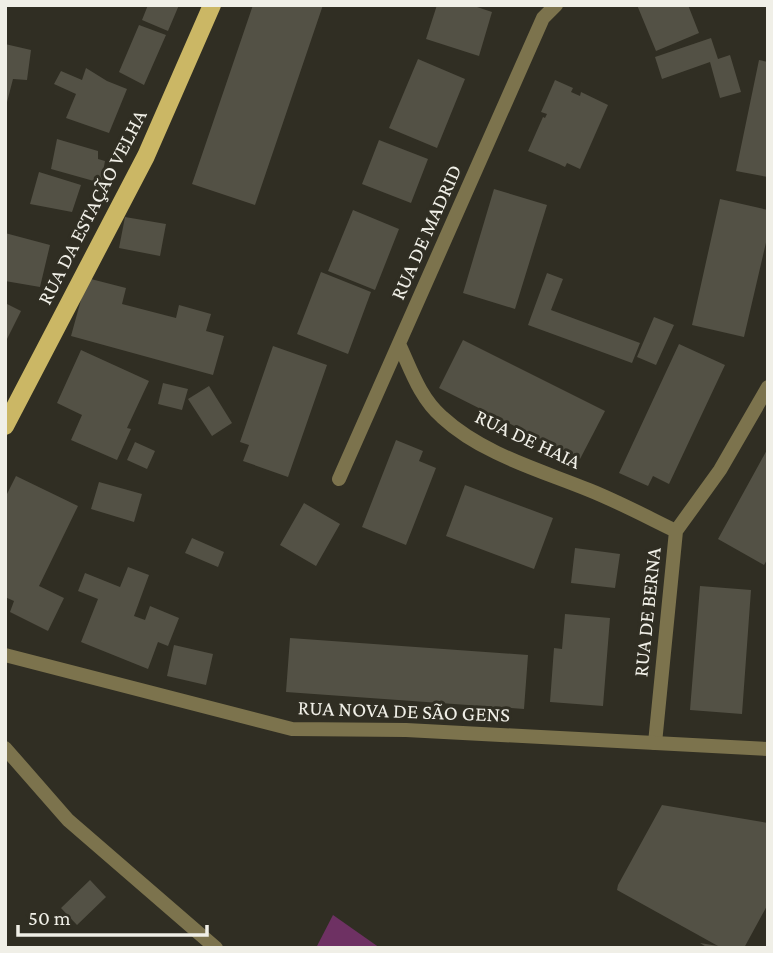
<svg xmlns="http://www.w3.org/2000/svg" width="773" height="953" font-family="'Crimson Pro',serif">
	<style>
		.green { fill: #6e3163 }
		.building { fill: #535145 }
		.lines { fill: none; stroke-linecap: round; stroke-linejoin: round }
		.service { stroke: #7c734d; stroke-width: 14 }
		.minor { stroke: #7c734d; stroke-width: 14 }
		.tertiary { stroke: #7c734d; stroke-width: 14 }
		.primary { stroke: #cbb765; stroke-width: 18 }
		.labels { text-anchor: middle; dominant-baseline: central; stroke-width: 6; stroke-linejoin: round; paint-order: stroke }
		.street-label { font-size: 21px; fill: #f0efe7; stroke: #302e23 }
	</style>
	<rect width="100%" height="100%" fill="#302e23"/>
	<!-- green -->
	<path class="green" d="M 333,915 L 380,948 L 316,948 Z"/>
	<!-- building -->
	<path class="building" d="M 148,5 L 179,5 L 168,31 L 142,20 Z
		M 253,5 L 323,5 L 255,205 L 192,184 Z
		M 437,5 L 471,5 L 492,12 L 479,56 L 426,39 Z
		M 637,5 L 688,5 L 699,33 L 656,51 Z
		M 139,25 L 166,35 L 144,85 L 119,72 Z
		M 711,38 L 718,59 L 730,55 L 741,92 L 720,98 L 710,62 L 662,79 L 655,57 Z
		M 5,44 L 31,50 L 27,80 L 13,79 L 6,106 Z
		M 418,59 L 465,79 L 437,148 L 389,128 Z
		M 759,60 L 768,62 L 768,177 L 736,171 Z
		M 86,68 L 107,81 L 127,89 L 109,133 L 66,118 L 76,94 L 54,84 L 61,71 L 82,80 Z
		M 555,80 L 573,88 L 571,92 L 580,96 L 581,92 L 608,105 L 580,169 L 567,163 L 565,167 L 559,164 L 528,151 L 543,117 L 545,118 L 547,114 L 541,112 Z
		M 57,139 L 98,151 L 98,159 L 105,161 L 101,183 L 51,169 Z
		M 379,140 L 428,159 L 411,203 L 362,184 Z
		M 39,172 L 81,185 L 72,212 L 30,204 Z
		M 494,189 L 547,205 L 515,309 L 463,293 Z
		M 720,199 L 768,210 L 768,234 L 744,337 L 692,325 Z
		M 353,210 L 399,229 L 375,290 L 328,271 Z
		M 125,217 L 166,224 L 160,256 L 119,248 Z
		M 5,233 L 50,245 L 40,287 L 5,281 Z
		M 321,272 L 371,292 L 348,354 L 297,334 Z
		M 547,273 L 563,279 L 551,310 L 640,343 L 632,363 L 528,325 Z
		M 87,278 L 126,288 L 122,304 L 176,318 L 179,305 L 211,314 L 206,331 L 224,336 L 213,375 L 71,336 Z
		M 5,303 L 21,311 L 5,343 Z
		M 654,317 L 674,325 L 656,365 L 637,357 Z
		M 463,340 L 605,411 L 580,459 L 439,388 Z
		M 679,344 L 725,365 L 669,484 L 653,476 L 648,486 L 619,473 Z
		M 273,346 L 327,365 L 288,477 L 243,461 L 249,445 L 240,442 Z
		M 81,350 L 149,381 L 127,428 L 131,429 L 117,460 L 71,440 L 82,415 L 57,403 Z
		M 163,383 L 188,389 L 182,410 L 158,404 Z
		M 209,386 L 232,423 L 212,436 L 188,399 Z
		M 396,440 L 423,451 L 419,461 L 436,468 L 406,545 L 362,527 Z
		M 135,442 L 155,451 L 147,469 L 127,460 Z
		M 768,448 L 768,558 L 764,565 L 718,539 Z
		M 16,476 L 78,506 L 39,586 L 64,598 L 48,631 L 10,612 L 14,601 L 5,597 L 5,498 Z
		M 99,482 L 142,494 L 134,522 L 91,509 Z
		M 465,485 L 553,518 L 534,569 L 446,536 Z
		M 304,503 L 340,524 L 316,566 L 280,545 Z
		M 192,538 L 224,552 L 218,567 L 185,553 Z
		M 575,548 L 620,554 L 615,588 L 571,583 Z
		M 128,567 L 149,575 L 134,616 L 145,620 L 150,606 L 179,618 L 168,646 L 158,642 L 148,669 L 81,642 L 98,599 L 78,591 L 85,573 L 120,587 Z
		M 700,586 L 751,590 L 742,714 L 690,710 Z
		M 565,614 L 610,618 L 603,706 L 550,702 L 554,648 L 562,649 Z
		M 290,638 L 528,655 L 524,709 L 286,692 Z
		M 174,645 L 213,654 L 206,685 L 167,676 Z
		M 662,805 L 768,823 L 768,904 L 744,948 L 708,948 L 700,943 L 718,946 L 617,890 L 618,885 Z
		M 90,880 L 106,897 L 77,925 L 61,908 Z"/>
	<g class="lines">
		<!-- service -->
		<path class="service" d="M 5,748 L 68,820 L 216,948"/>
		<!-- minor -->
		<path class="minor" d="M 399,344 C 411,370 420,398 442,417 C 482,454 540,470 589,490 C 619,502 647,517 676,531
			M 339,479 L 543,18 L 556,5
			M 655,743 L 676,531 L 720,470 L 768,387"/>
		<!-- tertiary -->
		<path class="tertiary" d="M 5,655 L 292,729 L 406,730 L 768,749"/>
		<!-- primary -->
		<path class="primary" d="M 5,426 L 146,156 L 212,5"/>
	</g>
	<g class="labels">
		<!-- street labels -->
		<g class="street-label">
			<text transform="translate(92 207) rotate(-63)">RUA DA ESTAÇÃO VELHA</text>
			<text transform="translate(426 232) rotate(-66)">RUA DE MADRID</text>
			<text transform="translate(528 439) rotate(25)">RUA DE HAIA</text>
			<text transform="translate(647 612) rotate(-84)">RUA DE BERNA</text>
			<text transform="translate(404 711) rotate(2)">RUA NOVA DE SÃO GENS</text>
		</g>
	</g>
	<!-- border -->
	<rect width="773" height="953" fill="none" stroke="#f0efe7" stroke-width="14"/>
	<!-- scale -->
	<path d="M18 925v10h189v-10" fill="none" stroke="#f0efe7" stroke-width="3.5"/>
	<text x="28" y="925" font-size="21" fill="#f0efe7" stroke="#302e23" stroke-width="5" paint-order="stroke">50 m</text>
</svg>
